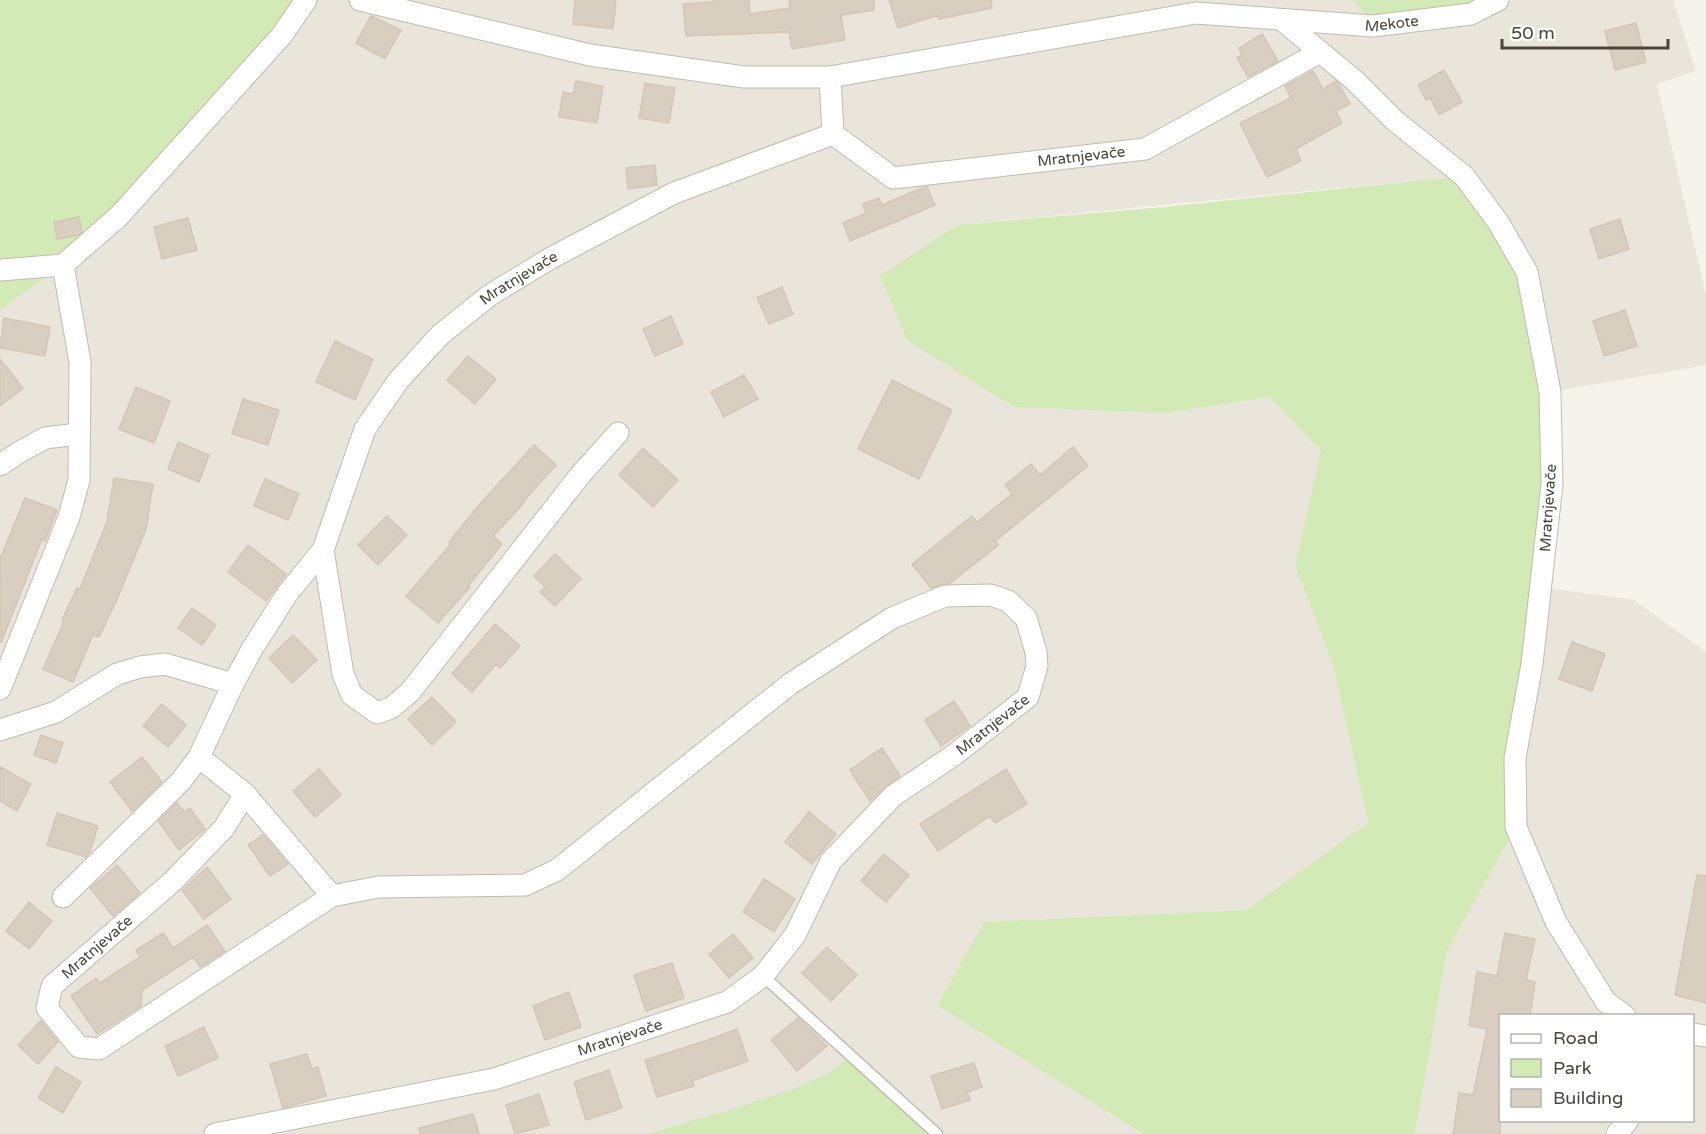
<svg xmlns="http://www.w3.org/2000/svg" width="1706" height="1134" font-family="'Varela Round',sans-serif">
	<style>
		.residential { fill: #eae5da; fill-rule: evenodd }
		.green { fill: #d2eab5 }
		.building { fill: #d8cfc1; stroke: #d3c7b4; stroke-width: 1.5 }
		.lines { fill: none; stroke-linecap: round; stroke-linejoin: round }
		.lane-casing { stroke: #c2bbae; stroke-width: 13 }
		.street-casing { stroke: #c2bbae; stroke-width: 23 }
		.lane { stroke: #fff; stroke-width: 10 }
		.street { stroke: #fff; stroke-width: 21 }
		.labels { text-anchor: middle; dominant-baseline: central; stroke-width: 5; stroke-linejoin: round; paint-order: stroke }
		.street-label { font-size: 15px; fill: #4b4439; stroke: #fff }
	</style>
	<rect width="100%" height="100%" fill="#f6f3ec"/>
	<!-- residential -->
	<path class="residential" d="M 305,0 L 1354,0 L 1373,26 L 1498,0 L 1673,0 L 1696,71 L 1657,84 L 1706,295 L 1706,365 L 1550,392 L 1464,176 L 957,225 L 1165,413 L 1270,397 L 1322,451 L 1295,566 L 1333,665 L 1368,824 L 1246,910 L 985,922 L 937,1004 L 1143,1134 L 0,1134 L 0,310 L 63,265 Z
		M 1541,587 L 1634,600 L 1706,652 L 1706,1134 L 1415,1134 L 1447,951 L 1516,827 ZM 1500,1016 L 1692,1016 L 1692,1120 L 1500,1120 Z"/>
	<!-- green -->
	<path class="green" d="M 0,0 L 305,0 L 63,265 L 0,310 Z
		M 1354,0 L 1498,0 L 1373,26 Z
		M 1464,176 L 1527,272 L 1550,392 L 1516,827 L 1447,951 L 1415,1134 L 1143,1134 L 937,1005 L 984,922 L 1246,910 L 1368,823 L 1333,665 L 1295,566 L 1321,451 L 1270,397 L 1165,413 L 1014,407 L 907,340 L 880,276 L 957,225 L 1164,207 Z
		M 851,1056 L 937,1134 L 647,1134 L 739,1107 L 795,1088 L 827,1074 Z"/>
	<!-- building -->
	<path class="building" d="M 575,0 L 616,0 L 613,29 L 573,24 Z
		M 712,0 L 749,0 L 750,14 L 790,8 L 789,0 L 874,0 L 874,10 L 841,15 L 845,40 L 792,49 L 789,32 L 686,36 L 683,4 L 712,2 Z
		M 889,0 L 991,0 L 992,8 L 939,19 L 938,15 L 898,28 Z
		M 371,16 L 401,30 L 385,59 L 356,43 Z
		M 1636,23 L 1646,62 L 1615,70 L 1605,31 Z
		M 1262,34 L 1278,61 L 1248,77 L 1237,58 L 1242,55 L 1239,48 Z
		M 1444,70 L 1462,102 L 1439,115 L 1430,98 L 1426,100 L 1418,85 Z
		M 1313,71 L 1323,89 L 1336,81 L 1338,83 L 1350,104 L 1336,111 L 1342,123 L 1296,149 L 1301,161 L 1267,177 L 1240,123 L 1291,98 L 1285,86 Z
		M 576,81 L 603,86 L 597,123 L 559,117 L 563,92 L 573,94 Z
		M 645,83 L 675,88 L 669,123 L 639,118 Z
		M 655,165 L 657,185 L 628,189 L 626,168 Z
		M 924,187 L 927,187 L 935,205 L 850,241 L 843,223 L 866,213 L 863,204 L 879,198 L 882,205 Z
		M 79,217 L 82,232 L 78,235 L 57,239 L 54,222 Z
		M 188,218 L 197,250 L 162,259 L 154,227 Z
		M 1620,219 L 1629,249 L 1599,259 L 1590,229 Z
		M 782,287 L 793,314 L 769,324 L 757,298 Z
		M 1625,310 L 1637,346 L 1604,356 L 1593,321 Z
		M 671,316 L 683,344 L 655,356 L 643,329 Z
		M 4,318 L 50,327 L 45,356 L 0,348 Z
		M 335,341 L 373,359 L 355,400 L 316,382 Z
		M 468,356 L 496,379 L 475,404 L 447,380 Z
		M 0,359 L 23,388 L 0,406 Z
		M 744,375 L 758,399 L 724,417 L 711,392 Z
		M 892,380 L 952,410 L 919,479 L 858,449 Z
		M 136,387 L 170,401 L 154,443 L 119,429 Z
		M 243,399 L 279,410 L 268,445 L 232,434 Z
		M 178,442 L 209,455 L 199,482 L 168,469 Z
		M 534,445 L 556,465 L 523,502 L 524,503 L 493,536 L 502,544 L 468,586 L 470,587 L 438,623 L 406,596 L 451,544 L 449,542 L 479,505 Z
		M 1073,447 L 1088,466 L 995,541 L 998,545 L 950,583 L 931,588 L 912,564 L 972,516 L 977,522 L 1012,494 L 1005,485 L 1031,464 L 1040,475 Z
		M 643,448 L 678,480 L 653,507 L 619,475 Z
		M 114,478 L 153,484 L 146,529 L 118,597 L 99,637 L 93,635 L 73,682 L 43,669 L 64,621 L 62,620 L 77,588 L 80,589 L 107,522 Z
		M 265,479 L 299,494 L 288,520 L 254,506 Z
		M 25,498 L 57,510 L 45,541 L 42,539 L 1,643 L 0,559 Z
		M 387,516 L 407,535 L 378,565 L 358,545 Z
		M 248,545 L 286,574 L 266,601 L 228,572 Z
		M 555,554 L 581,579 L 555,606 L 540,592 L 545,587 L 534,576 Z
		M 192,608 L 216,625 L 202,645 L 178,628 Z
		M 495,624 L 520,646 L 500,668 L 496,664 L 472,692 L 452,674 Z
		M 293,635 L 317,660 L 292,683 L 269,658 Z
		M 1572,642 L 1605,654 L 1592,691 L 1559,679 Z
		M 432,697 L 456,722 L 432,745 L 408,719 Z
		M 954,701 L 970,726 L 941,746 L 925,720 Z
		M 162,704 L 186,725 L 168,747 L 143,726 Z
		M 41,735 L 63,743 L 56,763 L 34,755 Z
		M 882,748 L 900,776 L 886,786 L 870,801 L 850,770 Z
		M 142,757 L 162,782 L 132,811 L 110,782 Z
		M 0,767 L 31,784 L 17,811 L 0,801 Z
		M 319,769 L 341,795 L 315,817 L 293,791 Z
		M 1006,769 L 1027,804 L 995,823 L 990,816 L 938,851 L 920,824 Z
		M 177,803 L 184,812 L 190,808 L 205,829 L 179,850 L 158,821 Z
		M 809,812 L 836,834 L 812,864 L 785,842 Z
		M 57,813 L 98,826 L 90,852 L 86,857 L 47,845 Z
		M 263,835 L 288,864 L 270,876 L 248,845 Z
		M 884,854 L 909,875 L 886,902 L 861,881 Z
		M 117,865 L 140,893 L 113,916 L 90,888 Z
		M 207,867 L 231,899 L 204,919 L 182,890 Z
		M 1697,875 L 1706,876 L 1706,1003 L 1675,995 Z
		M 764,879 L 795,899 L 774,932 L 743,912 Z
		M 29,902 L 52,921 L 29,949 L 6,931 Z
		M 207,925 L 225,951 L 200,967 L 193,957 L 142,990 L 141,1006 L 97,1034 L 71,996 L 96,978 L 100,983 L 140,957 L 136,950 L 163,933 L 173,948 Z
		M 1505,933 L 1535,939 L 1526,980 L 1535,982 L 1530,1016 L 1500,1016 L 1500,1134 L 1453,1134 L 1459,1093 L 1473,1095 L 1487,1029 L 1469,1026 L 1477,972 L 1497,976 Z
		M 733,934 L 753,958 L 729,978 L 709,954 Z
		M 827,947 L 857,975 L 831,1001 L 802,973 Z
		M 672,963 L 684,998 L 646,1011 L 634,975 Z
		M 569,992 L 581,1027 L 545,1040 L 533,1006 Z
		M 798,1018 L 827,1046 L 797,1071 L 771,1040 Z
		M 41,1021 L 58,1042 L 38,1064 L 18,1045 Z
		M 204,1027 L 218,1058 L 178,1076 L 165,1046 Z
		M 737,1029 L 748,1061 L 692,1081 L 694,1086 L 657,1097 L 645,1060 L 705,1041 Z
		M 307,1054 L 312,1069 L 318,1067 L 326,1096 L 283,1108 L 270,1064 Z
		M 974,1063 L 982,1087 L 967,1092 L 970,1100 L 942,1109 L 931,1076 Z
		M 56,1067 L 81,1082 L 63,1113 L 38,1098 Z
		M 609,1070 L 622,1108 L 586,1120 L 574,1082 Z
		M 539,1094 L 549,1125 L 515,1134 L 506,1105 Z
		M 473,1114 L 479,1134 L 420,1134 L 419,1128 Z"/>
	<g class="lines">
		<defs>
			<path id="lane" d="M 763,976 L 937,1134"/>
			<g id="street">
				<path id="s1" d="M 360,0 L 590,55 L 744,77 L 830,77 L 1196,13 L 1373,26 L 1471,14 L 1498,0"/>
				<path d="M 1282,20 L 1355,81 L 1394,120 L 1464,176 L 1498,222 L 1527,272 L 1550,392 L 1552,484 L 1532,664 L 1515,758 L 1516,827 L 1556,922 L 1606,1002 L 1625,1016"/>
				<path d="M 830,77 L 833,134"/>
				<path id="s2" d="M 833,134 L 893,178 L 1145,149 L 1320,52"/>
				<path d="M 0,270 L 63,265 L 119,216 L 282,35 L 306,0"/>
				<path d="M 0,465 L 18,453 L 45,438 L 78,434"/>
				<path d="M 323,550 L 343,674 L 352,695 L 377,713 L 391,708 L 410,692 L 581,474 L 618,433"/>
				<path d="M 0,689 L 69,517 L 79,480 L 80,362 L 63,265"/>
				<path d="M 0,730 L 56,712 L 117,674 L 140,667 L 165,664 L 233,684"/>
				<path d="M 199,757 L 245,794 L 332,896"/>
				<path id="s3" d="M 63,897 L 181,781 L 199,757 L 233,684 L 252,649 L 287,594 L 323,550 L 365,429 L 398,381 L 440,335 L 490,295 L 551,258 L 674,193 L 833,134"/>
				<path d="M 1692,1034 L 1706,1036"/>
				<path id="s4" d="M 215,1134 L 494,1079 L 727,1002 L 763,976 L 795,935 L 831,861 L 893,796 L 954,755 L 1028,697 L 1037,666 L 1036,652 L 1026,618 L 1008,601 L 991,595 L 945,596 L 892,618 L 790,684 L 557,870 L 525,885 L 378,887 L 332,896 L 99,1049 L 79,1047 L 47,1008 L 52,986 L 173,881 L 224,828 L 245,794"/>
				<path d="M 1617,1134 L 1628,1120"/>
			</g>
		</defs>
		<!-- lane casing -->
		<use href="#lane" class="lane-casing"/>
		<!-- street casing -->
		<use href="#street" class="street-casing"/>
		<!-- lane -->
		<use href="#lane" class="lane"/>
		<!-- street -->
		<use href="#street" class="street"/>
	</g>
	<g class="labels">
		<!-- street labels -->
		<g class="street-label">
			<text stroke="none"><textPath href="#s1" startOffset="1046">Mekote</textPath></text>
			<text stroke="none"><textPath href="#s2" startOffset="264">Mratnjevače</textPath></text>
			<text stroke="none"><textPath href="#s3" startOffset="784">Mratnjevače</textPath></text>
			<text transform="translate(1548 508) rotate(-86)">Mratnjevače</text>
			<text stroke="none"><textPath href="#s4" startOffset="921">Mratnjevače</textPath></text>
			<text stroke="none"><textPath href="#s4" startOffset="2274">Mratnjevače</textPath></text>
			<text stroke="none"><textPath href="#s4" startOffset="417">Mratnjevače</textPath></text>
		</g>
	</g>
	<!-- legend -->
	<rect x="1499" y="1014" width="195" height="108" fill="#ffffff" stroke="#b7b4b0" stroke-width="1.5"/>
	<rect x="1511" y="1034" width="30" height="9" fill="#ffffff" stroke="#b7b4b0" stroke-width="1.5"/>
	<text x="1553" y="1044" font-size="18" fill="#4b4439">Road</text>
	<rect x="1511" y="1059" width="30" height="18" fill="#d2eab5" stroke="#b7b4b0" stroke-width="1.5"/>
	<text x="1553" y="1074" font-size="18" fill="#4b4439">Park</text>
	<rect x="1511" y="1089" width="30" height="18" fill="#d8cfc1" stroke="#b7b4b0" stroke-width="1.5"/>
	<text x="1553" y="1104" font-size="18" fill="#4b4439">Building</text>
	<!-- scale -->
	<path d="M1502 39v9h166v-9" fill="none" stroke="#4b4439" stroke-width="3"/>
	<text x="1511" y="39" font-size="18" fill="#4b4439" stroke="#ffffff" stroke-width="4.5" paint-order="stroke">50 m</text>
</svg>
